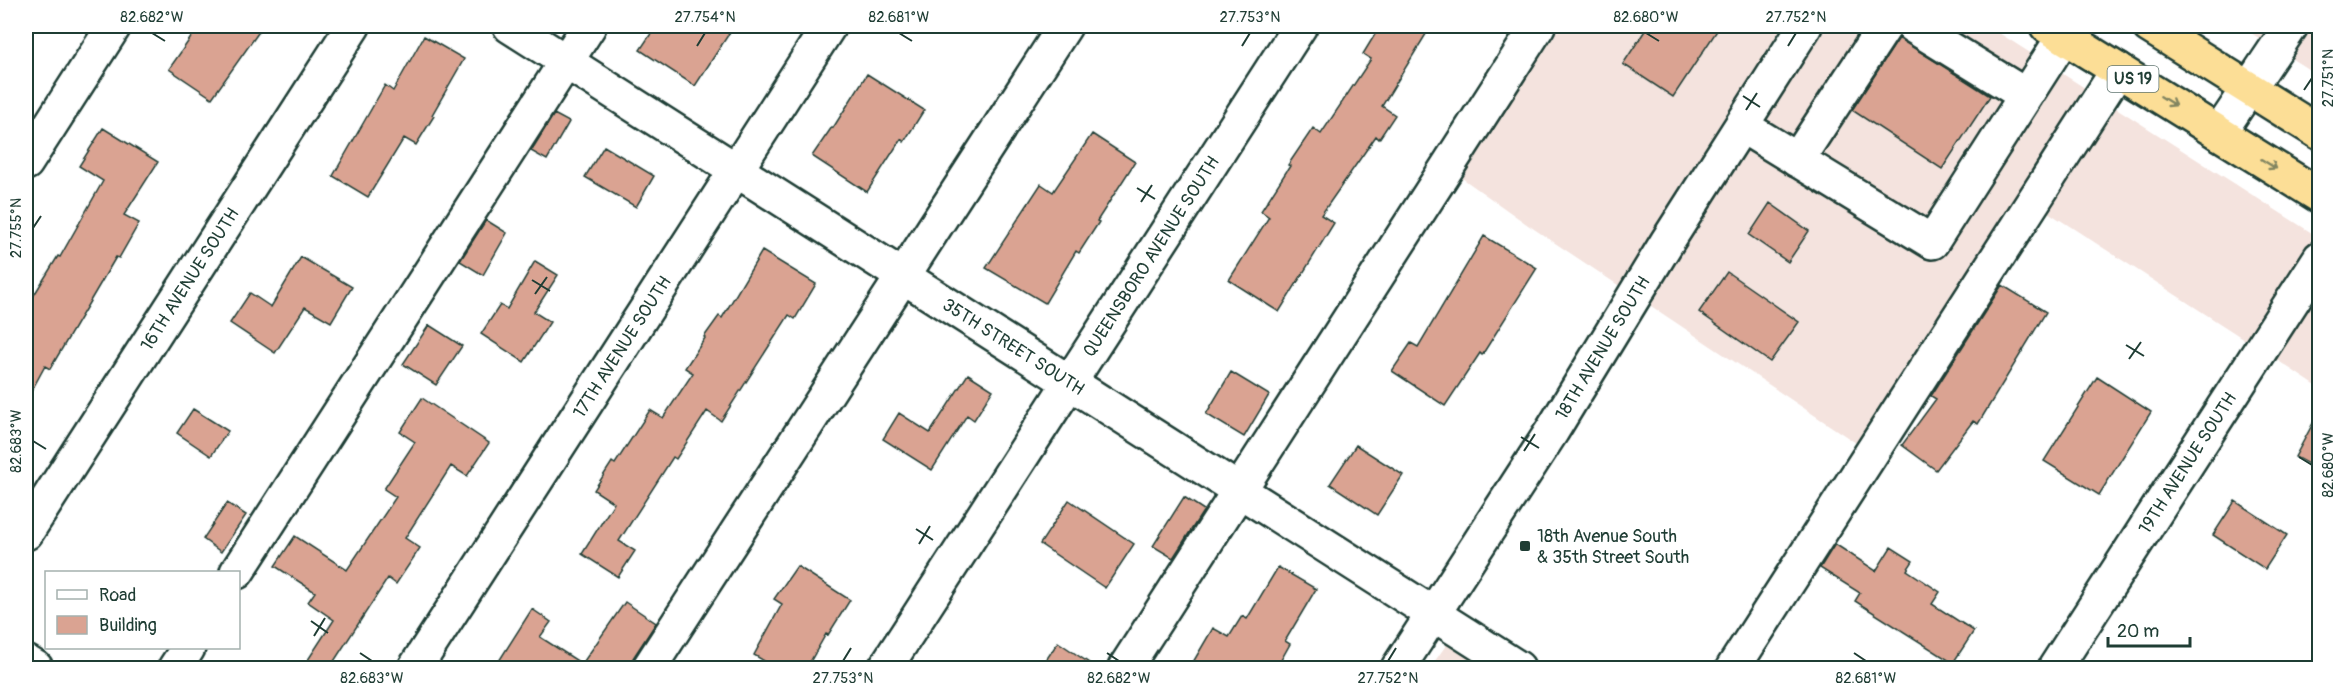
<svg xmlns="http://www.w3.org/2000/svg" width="2345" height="694" font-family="Pangolin,sans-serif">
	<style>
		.built { fill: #f4e3de }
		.building { fill: #daa392; stroke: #1f3d34; stroke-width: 1.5 }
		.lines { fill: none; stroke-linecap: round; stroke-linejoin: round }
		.minor-casing { stroke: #1f3d34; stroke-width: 38 }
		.highway-casing { stroke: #1f3d34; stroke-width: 38 }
		.minor { stroke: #fff; stroke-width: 33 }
		.highway { stroke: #fcde96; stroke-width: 33 }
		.oneway { stroke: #828560 }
		.ticks { fill: none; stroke: #1f3d34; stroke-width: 2 }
		.poi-dot { fill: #1f3d34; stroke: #fff; stroke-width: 2 }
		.labels { text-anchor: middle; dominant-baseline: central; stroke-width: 5; stroke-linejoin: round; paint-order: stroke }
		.shield { fill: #fff; stroke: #627771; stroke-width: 1.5 }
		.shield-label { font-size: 16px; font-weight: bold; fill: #1f3d34 }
		.street-label { font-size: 18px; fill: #1f3d34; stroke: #fff }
		.poi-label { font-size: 18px; fill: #1f3d34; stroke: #fff; text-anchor: start }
		.neatline { fill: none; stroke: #1f3d34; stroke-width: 2 }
		.ticks-label { font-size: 15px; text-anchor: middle; fill: #1f3d34 }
	</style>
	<rect width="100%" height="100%" fill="#fff"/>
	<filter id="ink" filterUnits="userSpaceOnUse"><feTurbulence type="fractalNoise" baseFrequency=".0167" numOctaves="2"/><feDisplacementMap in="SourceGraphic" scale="12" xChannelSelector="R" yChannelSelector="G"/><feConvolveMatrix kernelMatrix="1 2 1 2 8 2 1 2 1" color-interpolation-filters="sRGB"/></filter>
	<g filter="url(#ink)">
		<!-- built -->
		<path class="built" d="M 1518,26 L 1786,26 L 1660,221 L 1621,287 L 1528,225 L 1438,161 L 1494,62 Z
			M 1823,26 L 1988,26 L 2315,235 L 2247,341 L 2020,194 L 1874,455 L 1648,304 Z
			M 2240,26 L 2272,26 L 2262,40 Z
			M 2310,26 L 2319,26 L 2319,76 L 2289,57 Z
			M 2319,288 L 2319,388 L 2274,358 Z
			M 1449,641 L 1491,668 L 1430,668 Z"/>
		<!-- building -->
		<path class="building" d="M 199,26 L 263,26 L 212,98 L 169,69 Z
			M 656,26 L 734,26 L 695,86 L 640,50 Z
			M 1380,26 L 1431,26 L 1382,106 L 1395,115 L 1379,139 L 1376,136 L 1321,215 L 1334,223 L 1279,312 L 1229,280 L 1269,217 L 1261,211 L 1290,166 L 1288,165 L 1313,128 L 1321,134 L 1371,59 L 1363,54 Z
			M 1648,26 L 1720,26 L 1673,97 L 1623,64 Z
			M 424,36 L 464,59 L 432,115 L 434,116 L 416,145 L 404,138 L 368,197 L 333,176 L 385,85 L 393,91 Z
			M 1899,38 L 1990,96 L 1942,169 L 1852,110 Z
			M 867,74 L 924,110 L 904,142 L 901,139 L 867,192 L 812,156 L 832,127 L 833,128 Z
			M 554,114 L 569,122 L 547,160 L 531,151 Z
			M 103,128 L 158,162 L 124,215 L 139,223 L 119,258 L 116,257 L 50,369 L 45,366 L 26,401 L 26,308 L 58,256 L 60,257 L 103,181 L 79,166 Z
			M 1092,134 L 1135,162 L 1097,221 L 1099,222 L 1079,253 L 1076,251 L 1045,303 L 986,268 L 1041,184 L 1053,192 Z
			M 604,146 L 654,176 L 636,207 L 585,177 Z
			M 1770,203 L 1809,231 L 1788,262 L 1749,235 Z
			M 486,220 L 507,233 L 483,275 L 460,261 Z
			M 1484,236 L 1537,268 L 1482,355 L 1480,353 L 1445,406 L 1392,371 L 1411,343 L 1418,347 Z
			M 762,251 L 816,284 L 795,319 L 789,315 L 721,421 L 707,411 L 676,459 L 673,457 L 619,541 L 635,551 L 618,577 L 582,554 L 614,503 L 594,490 L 612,462 L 615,464 L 650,410 L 663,418 L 693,373 L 685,368 L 705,338 L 704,337 L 719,316 L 722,318 Z
			M 301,257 L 352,287 L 331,322 L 305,307 L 275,353 L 230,323 L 250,293 L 271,307 Z
			M 535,261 L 558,275 L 534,312 L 550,322 L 524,362 L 481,334 L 500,305 L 507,309 Z
			M 1727,272 L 1799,322 L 1770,362 L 1699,312 Z
			M 2002,285 L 2046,312 L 1978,424 L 1973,421 L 1936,470 L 1902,445 L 1936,399 L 1931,396 Z
			M 429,325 L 462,346 L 436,385 L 403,364 Z
			M 1231,372 L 1269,395 L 1244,437 L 1206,414 Z
			M 968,374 L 993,390 L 974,420 L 967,415 L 932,470 L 883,439 L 899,413 L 930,433 Z
			M 2097,377 L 2151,412 L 2099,495 L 2044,461 Z
			M 422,398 L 489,443 L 467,476 L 451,466 L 405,538 L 420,548 L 396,584 L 388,578 L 329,669 L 302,669 L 334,620 L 308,602 L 315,592 L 275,566 L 295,536 L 347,570 L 396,497 L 384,489 L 415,442 L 400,432 Z
			M 193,409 L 228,431 L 211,456 L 177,433 Z
			M 2319,412 L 2319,470 L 2295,457 Z
			M 1356,445 L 1403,475 L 1377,515 L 1330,484 Z
			M 1184,497 L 1204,510 L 1173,558 L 1153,546 Z
			M 1069,500 L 1134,544 L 1105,588 L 1040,544 Z
			M 2235,501 L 2287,535 L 2265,569 L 2213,535 Z
			M 227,503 L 246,515 L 221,552 L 203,539 Z
			M 1835,544 L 1876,571 L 1891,547 L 1913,561 L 1907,570 L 1940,592 L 1932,604 L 1974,631 L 1953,663 L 1855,601 L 1860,593 L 1820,568 Z
			M 797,566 L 850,600 L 828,635 L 826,634 L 806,669 L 778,669 L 754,655 L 782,604 L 774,599 Z
			M 1278,567 L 1316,589 L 1285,641 L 1290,644 L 1276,669 L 1189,669 L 1213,628 L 1229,637 L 1242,616 L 1247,619 Z
			M 625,602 L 656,623 L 633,658 L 630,669 L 494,669 L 532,609 L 551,622 L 540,637 L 582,664 Z
			M 1058,642 L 1098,669 L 1040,669 Z"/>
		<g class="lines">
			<defs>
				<g id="minor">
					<path id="s1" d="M 510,26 L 1518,668"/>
					<path d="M 1913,26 L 2025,95"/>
					<path d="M 1742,126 L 1932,242 L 2064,36"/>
					<path d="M 2219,133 L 2291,26"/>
					<path d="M 1797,160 L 1885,26"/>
					<path d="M 26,163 L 114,26"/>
					<path id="s2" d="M 26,533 L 353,26"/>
					<path d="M 237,572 L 589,26"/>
					<path d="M 26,662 L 36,668"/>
					<path d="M 175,668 L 188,648"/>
					<path id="s3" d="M 415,668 L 829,26"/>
					<path d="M 649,668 L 1065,26"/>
					<path id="s4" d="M 885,668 L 1300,26"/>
					<path d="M 1125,668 L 1538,26"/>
					<path id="s5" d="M 1398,668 L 1552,431 L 1667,242 L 1805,26"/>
					<path d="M 1733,668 L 2118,70"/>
					<path id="s6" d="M 2055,668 L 2320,258"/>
				</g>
				<path id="highway" d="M 2047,26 L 2320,196
					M 2149,26 L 2320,133"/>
			</defs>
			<!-- minor casing -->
			<use href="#minor" class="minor-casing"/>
			<!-- highway casing -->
			<use href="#highway" class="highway-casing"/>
			<!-- minor -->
			<use href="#minor" class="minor"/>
			<!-- highway -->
			<use href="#highway" class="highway"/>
		</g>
		<!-- one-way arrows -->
		<defs><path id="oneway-shaft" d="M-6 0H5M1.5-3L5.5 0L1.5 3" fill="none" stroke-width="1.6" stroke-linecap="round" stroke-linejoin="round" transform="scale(1.5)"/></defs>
		<g class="oneway">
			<use href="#oneway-shaft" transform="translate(2168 101) rotate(32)"/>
			<use href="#oneway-shaft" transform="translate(2269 164) rotate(32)"/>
		</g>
	</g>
	<!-- ticks -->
	<path class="ticks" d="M 152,33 L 165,41M 899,33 L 912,41M 1646,33 L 1659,41M 697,46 L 705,33M 1242,46 L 1250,33M 1788,46 L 1796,33M 2304,90 L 2312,78M 1743,96 L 1760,107M 1746,110 L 1757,93M 1137,188 L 1155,199M 1141,202 L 1152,185M 33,228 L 41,216M 532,280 L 550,291M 535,294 L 547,277M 2126,345 L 2144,356M 2129,359 L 2141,342M 1521,437 L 1539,448M 33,441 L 46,449M 1524,451 L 1535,434M 2299,457 L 2312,465M 916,529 L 933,540M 919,544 L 930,526M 311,621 L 328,633M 314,636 L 325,618M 360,653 L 372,661M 1107,653 L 1119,661M 1854,653 L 1866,661M 843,661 L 851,648M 1388,661 L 1396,648"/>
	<!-- markers -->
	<rect class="poi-dot" x="1519" y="540" width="12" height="12" rx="3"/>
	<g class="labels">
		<!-- shield labels -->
		<rect class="shield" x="2107.5" y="66" width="51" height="26" rx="4.5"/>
		<g class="shield-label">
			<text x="2133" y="79">US 19</text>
		</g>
		<!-- street labels -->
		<g class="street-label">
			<text stroke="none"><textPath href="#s4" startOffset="490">QUEENSBORO AVENUE SOUTH</textPath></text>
			<text stroke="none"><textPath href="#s2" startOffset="302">16TH AVENUE SOUTH</textPath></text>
			<text stroke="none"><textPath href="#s3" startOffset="382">17TH AVENUE SOUTH</textPath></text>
			<text stroke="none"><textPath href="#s1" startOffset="597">35TH STREET SOUTH</textPath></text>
			<text stroke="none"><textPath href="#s5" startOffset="380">18TH AVENUE SOUTH</textPath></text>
			<text stroke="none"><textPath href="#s6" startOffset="244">19TH AVENUE SOUTH</textPath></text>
		</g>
		<!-- poi labels -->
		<g class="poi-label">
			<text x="1537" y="536">18th Avenue South<tspan x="1537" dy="21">&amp; 35th Street South</tspan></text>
		</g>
	</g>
	<!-- margin -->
	<rect width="2345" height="694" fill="none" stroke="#fff" stroke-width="66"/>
	<!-- legend -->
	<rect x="45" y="571" width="195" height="78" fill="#ffffff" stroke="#a5b1ae" stroke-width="1.5"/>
	<rect x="57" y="590" width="30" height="9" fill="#ffffff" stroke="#a5b1ae" stroke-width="1.5"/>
	<text x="99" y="601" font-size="18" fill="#1f3d34">Road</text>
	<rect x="57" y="616" width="30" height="18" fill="#daa392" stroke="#a5b1ae" stroke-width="1.5"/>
	<text x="99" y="631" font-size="18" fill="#1f3d34">Building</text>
	<!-- scale -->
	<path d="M2108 637v9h82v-9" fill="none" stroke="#1f3d34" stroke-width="3"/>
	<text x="2117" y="637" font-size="18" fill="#1f3d34" stroke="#ffffff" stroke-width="4.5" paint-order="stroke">20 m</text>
	<rect x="33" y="33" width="2279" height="628" class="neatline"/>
	<g class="ticks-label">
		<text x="152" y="22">82.682°W</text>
		<text x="705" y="22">27.754°N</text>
		<text x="899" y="22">82.681°W</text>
		<text x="1250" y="22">27.753°N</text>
		<text x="1646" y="22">82.680°W</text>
		<text x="1796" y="22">27.752°N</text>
		<text transform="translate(2328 78) rotate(-90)" y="5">27.751°N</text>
		<text transform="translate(16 228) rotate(-90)" y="5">27.755°N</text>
		<text transform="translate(16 441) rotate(-90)" y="5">82.683°W</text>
		<text transform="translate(2328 465) rotate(-90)" y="5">82.680°W</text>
		<text x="372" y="683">82.683°W</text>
		<text x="843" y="683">27.753°N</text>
		<text x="1119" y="683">82.682°W</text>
		<text x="1388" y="683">27.752°N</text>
		<text x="1866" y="683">82.681°W</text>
	</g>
</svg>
